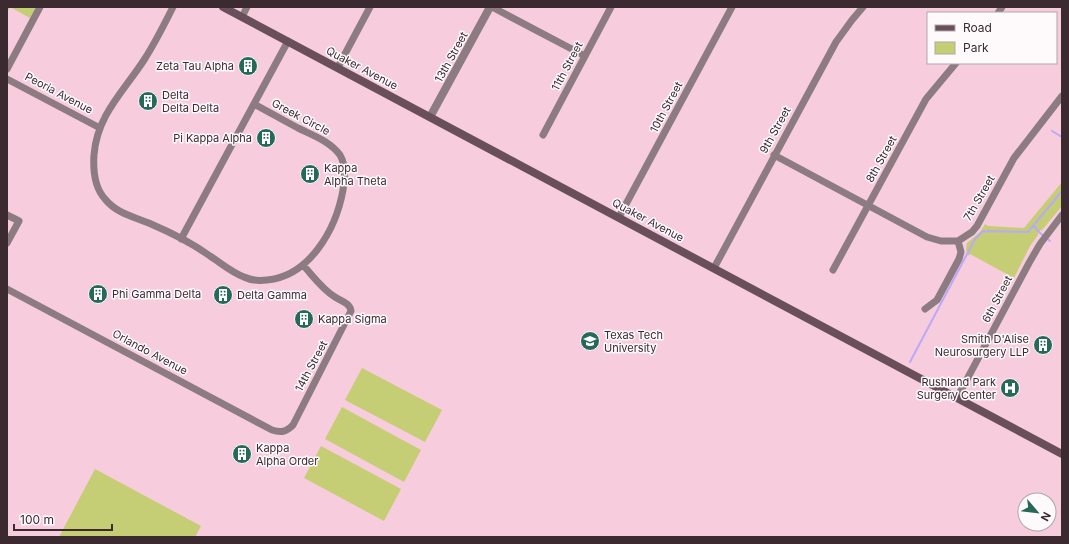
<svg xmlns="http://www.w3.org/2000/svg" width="1069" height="544" font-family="Inter,sans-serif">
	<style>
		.green { fill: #c5ce74 }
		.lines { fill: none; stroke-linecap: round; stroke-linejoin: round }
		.stream { stroke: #baa9f7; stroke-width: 2 }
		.minor { stroke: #8d7b82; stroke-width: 7 }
		.tertiary { stroke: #8d7b82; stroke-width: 8 }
		.secondary { stroke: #684f59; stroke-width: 8 }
		.labels { text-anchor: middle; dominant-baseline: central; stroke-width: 3; stroke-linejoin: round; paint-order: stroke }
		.street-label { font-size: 11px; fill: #3b2b31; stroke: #fefafb }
		.poi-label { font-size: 11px; fill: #3b2b31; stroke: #fefafb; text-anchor: start }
	</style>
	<rect width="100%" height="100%" fill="#f7ccdd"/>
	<!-- green -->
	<path class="green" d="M 7,7 L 36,7 L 30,18 L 10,7 L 7,13 Z
		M 1062,182 L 1062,206 L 1042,230 L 1038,231 L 1038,235 L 1030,246 L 1014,278 L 970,254 L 968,256 L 966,249 L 967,243 L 980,232 L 985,224 L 988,226 L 1024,228 Z
		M 362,368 L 442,410 L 425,442 L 345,400 Z
		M 342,407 L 421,450 L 404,482 L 325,439 Z
		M 321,446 L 401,489 L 384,521 L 304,478 Z
		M 95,469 L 201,526 L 195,537 L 59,537 Z"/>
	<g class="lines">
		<!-- stream -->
		<path class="stream" d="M 1052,131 L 1062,137
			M 1034,226 L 1040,233 L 1050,241
			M 910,362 L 975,239 L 983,231 L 1028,232 L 1062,191"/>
		<!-- minor -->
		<path class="minor" d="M 173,7 C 164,25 155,43 144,60 C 124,91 97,115 94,155 C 93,170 95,188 105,199 C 117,214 135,217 151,224 C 172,233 192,243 210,256 C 221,263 231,272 244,277 C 250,280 259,281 267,280 C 310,276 336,229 343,190 C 345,179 346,165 340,155 C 330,141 312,135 298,128 C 283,120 269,112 254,104
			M 492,7 L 585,56
			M 998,13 L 1002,7
			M 242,17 L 247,7
			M 338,67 L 370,7
			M 7,69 L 40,7
			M 7,79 L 100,128
			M 543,135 L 611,7
			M 774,155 L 927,237 L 941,241 L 958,241
			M 7,215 L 19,221 L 7,243
			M 619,217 L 732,7
			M 181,239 L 288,41
			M 714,268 L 836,42 L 852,20 L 863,7
			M 833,270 L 926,99 L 956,63
			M 7,289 L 272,430 C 281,433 286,432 293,425 L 351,311 C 350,303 341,301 335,297 C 322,289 313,276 303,265
			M 925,309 L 937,300 L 959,259 L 961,252 L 958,241 L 972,232 L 977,226 L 1014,158 L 1062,96
			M 957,398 L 1029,263 L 1040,244 L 1062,215"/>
		<!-- tertiary -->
		<path class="tertiary" d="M 430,117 L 490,7"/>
		<!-- secondary -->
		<path class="secondary" d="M 223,7 L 1062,454"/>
	</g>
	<!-- icons -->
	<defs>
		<symbol id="building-disc" viewBox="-11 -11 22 22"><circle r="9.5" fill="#276958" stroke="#fefafb"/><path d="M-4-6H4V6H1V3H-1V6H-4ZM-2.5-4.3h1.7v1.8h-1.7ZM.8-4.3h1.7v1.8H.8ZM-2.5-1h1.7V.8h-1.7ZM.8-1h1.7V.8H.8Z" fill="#fff"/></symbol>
		<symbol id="university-disc" viewBox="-11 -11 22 22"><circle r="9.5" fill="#276958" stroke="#fefafb"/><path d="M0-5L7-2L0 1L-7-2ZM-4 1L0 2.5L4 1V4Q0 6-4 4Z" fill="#fff"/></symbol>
		<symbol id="hospital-disc" viewBox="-11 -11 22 22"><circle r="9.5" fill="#276958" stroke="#fefafb"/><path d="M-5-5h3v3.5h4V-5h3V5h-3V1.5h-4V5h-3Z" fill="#fff"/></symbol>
	</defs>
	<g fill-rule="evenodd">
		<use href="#building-disc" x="237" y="55" width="22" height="22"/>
		<use href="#building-disc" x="137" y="90" width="22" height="22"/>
		<use href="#building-disc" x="255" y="127" width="22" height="22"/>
		<use href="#building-disc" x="299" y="163" width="22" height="22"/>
		<use href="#building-disc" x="87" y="283" width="22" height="22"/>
		<use href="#building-disc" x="212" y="284" width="22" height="22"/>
		<use href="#building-disc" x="293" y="308" width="22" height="22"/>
		<use href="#university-disc" x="579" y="330" width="22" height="22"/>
		<use href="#building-disc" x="1032" y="334" width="22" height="22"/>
		<use href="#hospital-disc" x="999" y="377" width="22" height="22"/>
		<use href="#building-disc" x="231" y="443" width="22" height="22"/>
	</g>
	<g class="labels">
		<!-- street labels -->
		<g class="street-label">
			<text transform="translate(451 57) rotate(-61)">13th Street</text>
			<text transform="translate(567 66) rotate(-62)">11th Street</text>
			<text transform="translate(362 68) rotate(28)">Quaker Avenue</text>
			<text transform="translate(59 93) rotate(28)">Peoria Avenue</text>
			<text transform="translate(666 107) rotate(-62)">10th Street</text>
			<text transform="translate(301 117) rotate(28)">Greek Circle</text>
			<text transform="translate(775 130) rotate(-61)">9th Street</text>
			<text transform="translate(881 159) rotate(-61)">8th Street</text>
			<text transform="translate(979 198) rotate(-60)">7th Street</text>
			<text transform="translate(648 220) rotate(28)">Quaker Avenue</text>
			<text transform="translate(997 299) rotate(-62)">6th Street</text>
			<text transform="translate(150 352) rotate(28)">Orlando Avenue</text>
			<text transform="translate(311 366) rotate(-62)">14th Street</text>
		</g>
		<!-- poi labels -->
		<g class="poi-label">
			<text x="234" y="66" text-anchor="end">Zeta Tau Alpha</text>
			<text x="162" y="95">Delta<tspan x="162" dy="13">Delta Delta</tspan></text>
			<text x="252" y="138" text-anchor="end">Pi Kappa Alpha</text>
			<text x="324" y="168">Kappa<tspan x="324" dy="13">Alpha Theta</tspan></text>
			<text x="112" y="294">Phi Gamma Delta</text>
			<text x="237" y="295">Delta Gamma</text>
			<text x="318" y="319">Kappa Sigma</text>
			<text x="604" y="335">Texas Tech<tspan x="604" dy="13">University</tspan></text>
			<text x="1029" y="339" text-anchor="end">Smith D'Alise<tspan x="1029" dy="13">Neurosurgery LLP</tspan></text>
			<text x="996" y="382" text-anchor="end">Rushland Park<tspan x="996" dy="13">Surgery Center</tspan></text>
			<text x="256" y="448">Kappa<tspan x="256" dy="13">Alpha Order</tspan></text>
		</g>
	</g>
	<!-- border -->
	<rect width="1069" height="544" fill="none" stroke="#3b2b31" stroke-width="16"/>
	<!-- legend -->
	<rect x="927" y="12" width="130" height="52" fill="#fefafb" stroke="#b0a7aa"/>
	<rect x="935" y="25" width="20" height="6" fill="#684f59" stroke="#b0a7aa"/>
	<text x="963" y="32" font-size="12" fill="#3b2b31">Road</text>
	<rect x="935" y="42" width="20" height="12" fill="#c5ce74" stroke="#b0a7aa"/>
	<text x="963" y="52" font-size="12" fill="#3b2b31">Park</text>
	<!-- north arrow -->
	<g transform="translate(1037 512) rotate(118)"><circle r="19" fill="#fefafb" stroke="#b0a7aa"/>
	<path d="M0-3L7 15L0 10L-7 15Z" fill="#276958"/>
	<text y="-6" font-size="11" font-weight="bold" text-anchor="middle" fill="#3b2b31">N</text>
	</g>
	<!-- scale -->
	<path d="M14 524v6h98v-6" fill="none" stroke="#3b2b31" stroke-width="2"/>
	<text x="20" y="524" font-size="12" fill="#3b2b31" stroke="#fefafb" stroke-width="3" paint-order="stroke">100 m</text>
</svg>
